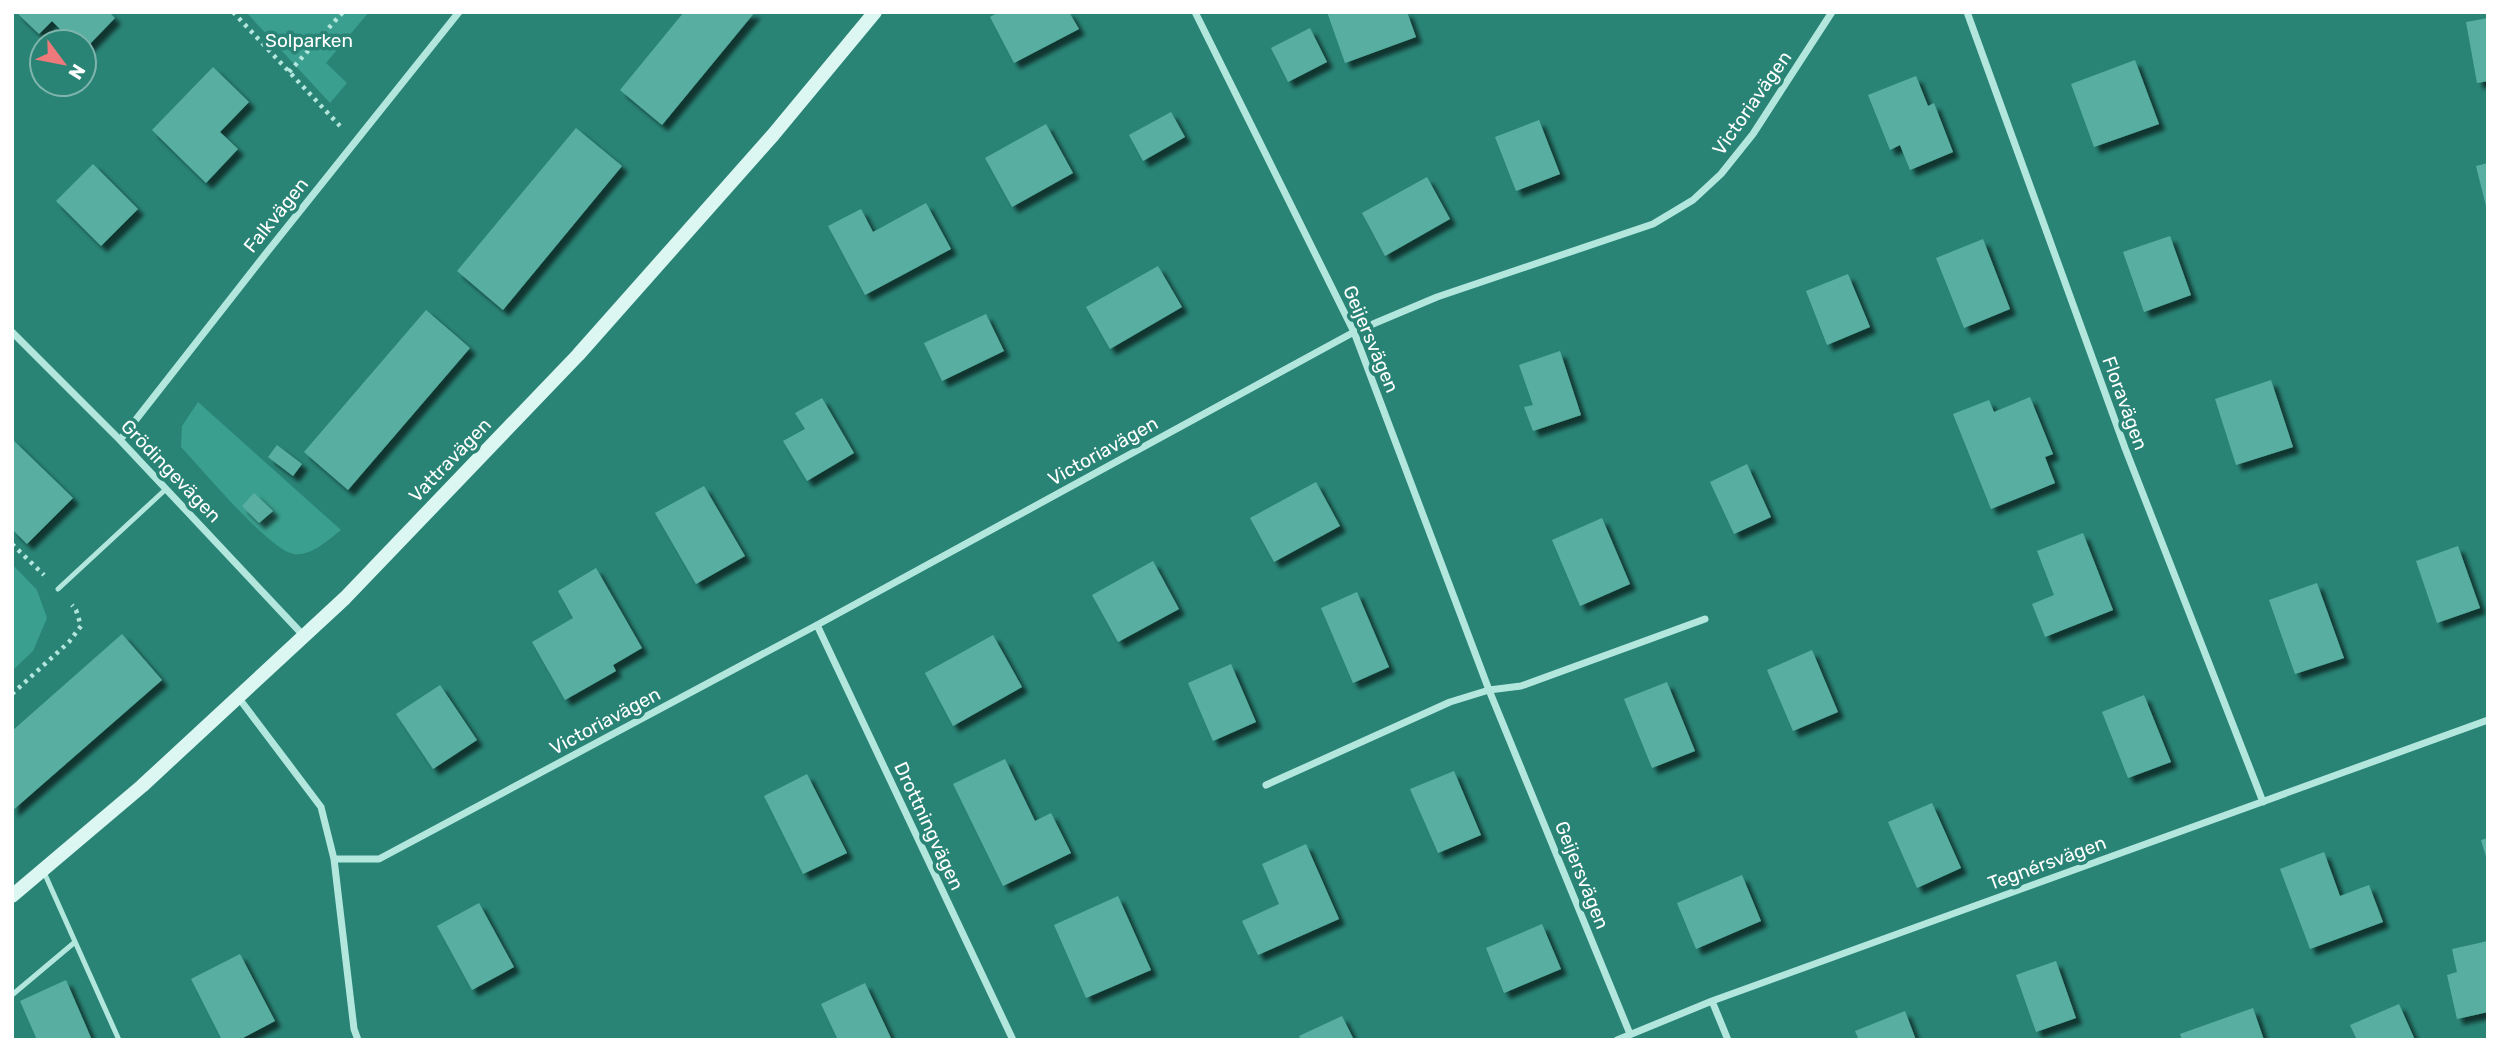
<svg xmlns="http://www.w3.org/2000/svg" width="2500" height="1052" font-family="Rubik,sans-serif">
	<style>
		.green { fill: #3a9f8e }
		.building { fill: #59afa1; filter: url(#shadow) }
		.lines { fill: none; stroke-linecap: round; stroke-linejoin: round }
		.path { stroke: #b3e7de; stroke-width: 4.5; stroke-dasharray: 3.5 5; stroke-linecap: butt }
		.lane { stroke: #b3e7de; stroke-width: 5 }
		.street { stroke: #b3e7de; stroke-width: 7 }
		.secondary { stroke: #dcf6f2; stroke-width: 14 }
		.labels { text-anchor: middle; dominant-baseline: central; stroke-width: 7; stroke-linejoin: round; paint-order: stroke }
		.park-label { font-size: 19px; fill: #fff; stroke: #298476 }
		.street-label { font-size: 19px; fill: #fff; stroke: #298476 }
	</style>
	<defs>
		<filter id="shadow"><feDropShadow dx="6" dy="6" stdDeviation="2" flood-color="#0009"/></filter>
	</defs>
	<rect width="100%" height="100%" fill="#298476"/>
	<!-- green -->
	<path class="green" d="M 246,12 L 369,12 L 326,63 L 347,83 L 330,103 Z
		M 198,402 L 341,530 C 328,540 312,556 294,554 C 270,551 201,468 181,447 L 182,426 Z
		M 12,564 L 37,590 L 47,618 L 33,651 L 12,671 Z"/>
	<!-- building -->
	<path class="building" d="M 16,12 L 109,12 L 115,18 L 84,50 L 84,42 L 73,42 L 52,21 L 39,34 Z
		M 684,12 L 755,12 L 662,125 L 620,90 Z
		M 999,12 L 1069,12 L 1079,29 L 1014,63 L 990,17 Z
		M 1327,12 L 1407,12 L 1416,37 L 1345,63 Z
		M 2488,18 L 2488,81 L 2477,83 L 2466,22 Z
		M 1310,28 L 1327,62 L 1288,82 L 1271,48 Z
		M 2135,60 L 2159,124 L 2094,147 L 2071,84 Z
		M 213,67 L 249,102 L 220,132 L 238,149 L 206,183 L 152,130 Z
		M 1916,76 L 1928,106 L 1934,103 L 1953,152 L 1910,170 L 1900,145 L 1890,150 L 1868,95 Z
		M 1171,112 L 1185,137 L 1143,161 L 1129,135 Z
		M 1539,120 L 1560,174 L 1516,191 L 1495,137 Z
		M 1046,124 L 1073,173 L 1012,207 L 985,158 Z
		M 576,128 L 622,166 L 503,310 L 457,271 Z
		M 2488,163 L 2488,210 L 2487,210 L 2476,166 Z
		M 93,164 L 138,209 L 101,246 L 56,201 Z
		M 1427,177 L 1450,219 L 1385,256 L 1362,213 Z
		M 926,203 L 951,249 L 865,295 L 828,226 L 861,209 L 873,232 Z
		M 2170,236 L 2191,295 L 2144,312 L 2123,252 Z
		M 1983,239 L 2010,309 L 1964,328 L 1936,258 Z
		M 1158,266 L 1182,307 L 1110,349 L 1086,307 Z
		M 1848,274 L 1870,327 L 1827,345 L 1806,291 Z
		M 426,310 L 470,348 L 348,490 L 304,452 Z
		M 986,314 L 1004,351 L 942,381 L 924,343 Z
		M 1560,351 L 1581,415 L 1533,431 L 1524,407 L 1533,405 L 1519,365 Z
		M 2271,380 L 2293,447 L 2236,465 L 2215,399 Z
		M 2030,397 L 2053,454 L 2045,457 L 2055,483 L 1991,509 L 1953,414 L 1989,400 L 1994,412 Z
		M 822,398 L 854,453 L 807,481 L 783,441 L 805,429 L 795,413 Z
		M 12,439 L 73,498 L 27,544 L 12,529 Z
		M 277,445 L 302,464 L 293,476 L 268,457 Z
		M 1747,464 L 1771,517 L 1734,534 L 1710,482 Z
		M 1316,482 L 1340,526 L 1274,562 L 1250,518 Z
		M 704,486 L 745,556 L 696,584 L 655,513 Z
		M 254,493 L 273,511 L 259,523 L 242,506 Z
		M 1602,518 L 1630,584 L 1580,606 L 1552,540 Z
		M 2083,533 L 2113,610 L 2045,637 L 2032,604 L 2054,595 L 2037,551 Z
		M 2458,546 L 2480,608 L 2437,623 L 2416,561 Z
		M 1153,561 L 1179,609 L 1118,642 L 1092,595 Z
		M 596,568 L 642,648 L 613,665 L 616,671 L 565,700 L 532,642 L 573,618 L 558,591 Z
		M 2317,583 L 2344,658 L 2295,674 L 2269,600 Z
		M 1357,592 L 1389,667 L 1353,683 L 1321,608 Z
		M 122,634 L 162,680 L 12,811 L 12,731 Z
		M 993,635 L 1022,687 L 953,726 L 925,673 Z
		M 1812,650 L 1838,712 L 1793,731 L 1767,670 Z
		M 1231,664 L 1256,722 L 1213,741 L 1188,683 Z
		M 1667,682 L 1695,751 L 1652,768 L 1624,699 Z
		M 440,685 L 477,740 L 433,769 L 396,714 Z
		M 2144,695 L 2171,762 L 2128,778 L 2102,712 Z
		M 1005,759 L 1035,821 L 1051,813 L 1071,853 L 1003,886 L 953,784 Z
		M 1454,771 L 1481,835 L 1438,853 L 1410,789 Z
		M 807,774 L 847,853 L 803,874 L 764,796 Z
		M 1932,803 L 1961,868 L 1917,888 L 1888,822 Z
		M 2488,838 L 2488,860 L 2487,860 L 2481,840 Z
		M 1306,844 L 1339,919 L 1258,955 L 1242,921 L 1279,904 L 1262,864 Z
		M 2324,852 L 2340,896 L 2369,885 L 2383,922 L 2310,949 L 2280,869 Z
		M 1742,875 L 1761,921 L 1696,949 L 1677,903 Z
		M 1118,896 L 1151,970 L 1086,998 L 1054,925 Z
		M 479,903 L 514,967 L 472,990 L 437,926 Z
		M 1542,924 L 1561,969 L 1504,993 L 1486,948 Z
		M 2488,941 L 2488,1012 L 2457,1019 L 2447,975 L 2457,972 L 2452,949 Z
		M 240,954 L 275,1021 L 239,1040 L 222,1040 L 191,979 Z
		M 2056,961 L 2076,1018 L 2036,1032 L 2016,975 Z
		M 66,980 L 92,1040 L 37,1040 L 20,1001 Z
		M 865,983 L 891,1038 L 887,1040 L 838,1040 L 821,1004 Z
		M 2399,1004 L 2415,1040 L 2357,1040 L 2350,1025 Z
		M 2253,1008 L 2264,1040 L 2182,1040 L 2180,1034 Z
		M 1905,1011 L 1916,1040 L 1859,1040 L 1855,1031 Z
		M 1342,1016 L 1354,1040 L 1301,1040 L 1299,1036 Z"/>
	<g class="lines">
		<!-- path -->
		<path class="path" d="M 233,12 L 340,126
			M 289,72 L 343,12
			M 12,544 L 44,575
			M 12,694 L 69,642 L 81,626 L 76,610 L 72,605"/>
		<!-- lane -->
		<path class="lane" d="M 58,589 L 166,489
			M 43,870 L 119,1040
			M 12,995 L 75,942"/>
		<!-- street -->
		<path class="street" d="M 1195,12 L 1354,332 L 1489,690 L 1630,1034
			M 1967,12 L 2125,448 L 2263,802
			M 12,332 L 120,440 L 303,635
			M 120,440 L 264,256 L 459,12
			M 817,625 L 1013,1040
			M 238,697 L 321,807 L 334,859 L 354,1029 L 358,1040
			M 1266,785 L 1450,702 L 1489,690 L 1521,686 L 1705,619
			M 334,859 L 379,859 L 817,625 L 1354,332 L 1437,297 L 1653,224 L 1693,200 L 1721,174 L 1753,134 L 1832,12
			M 1712,1001 L 1728,1040
			M 1617,1040 L 1712,1001 L 2488,720"/>
		<!-- secondary -->
		<path class="secondary" d="M 12,896 L 142,786 L 345,598 L 578,355 L 773,135 L 875,12"/>
	</g>
	<g class="labels">
		<!-- park labels -->
		<g class="park-label">
			<text x="309" y="40">Solparken</text>
		</g>
		<!-- street labels -->
		<g class="street-label">
			<text transform="translate(1752 103) rotate(-55)">Victoriavägen</text>
			<text transform="translate(276 215) rotate(-51)">Falkvägen</text>
			<text transform="translate(1371 339) rotate(67)">Geijersvägen</text>
			<text transform="translate(2125 403) rotate(70)">Floravägen</text>
			<text transform="translate(1103 451) rotate(-29)">Victoriavägen</text>
			<text transform="translate(450 460) rotate(-46)">Vattravägen</text>
			<text transform="translate(171 471) rotate(46)">Grödingevägen</text>
			<text transform="translate(605 721) rotate(-28)">Victoriavägen</text>
			<text transform="translate(929 826) rotate(65)">Drottningvägen</text>
			<text transform="translate(2047 863) rotate(-20)">Tegnérsvägen</text>
			<text transform="translate(1582 875) rotate(68)">Geijersvägen</text>
		</g>
	</g>
	<!-- border -->
	<rect width="2500" height="1052" fill="none" stroke="#ffffff" stroke-width="28"/>
	<!-- north arrow -->
	<g transform="translate(63 63) rotate(122)"><circle r="33" fill="#298476" stroke="#7fb5ad" stroke-width="2"/>
	<path d="M0-5L12 26L0 18L-12 26Z" fill="#ee797a"/>
	<text y="-10" font-size="19" font-weight="bold" text-anchor="middle" fill="#ffffff">N</text>
	</g>
</svg>
